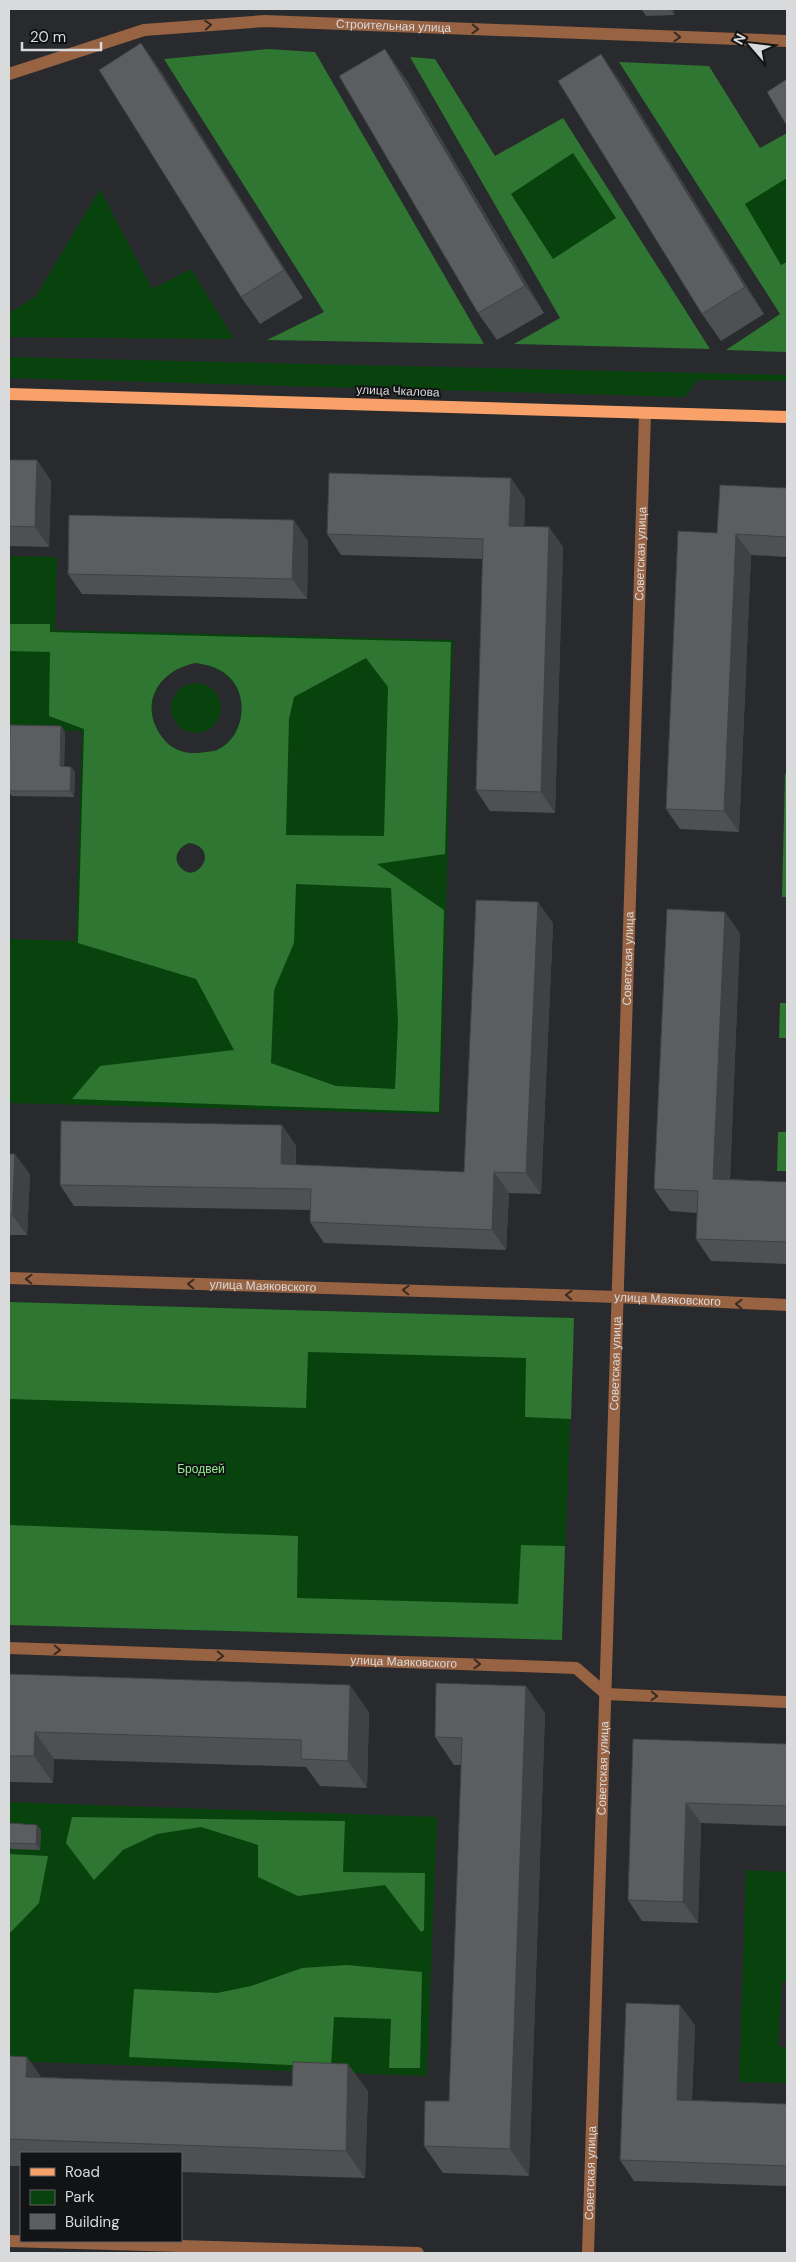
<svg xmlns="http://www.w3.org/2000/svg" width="796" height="2262" font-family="'DM Sans',sans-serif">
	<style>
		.green { fill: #08430e; fill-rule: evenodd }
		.forest { fill: #2e7631; fill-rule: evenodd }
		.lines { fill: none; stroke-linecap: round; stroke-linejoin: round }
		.minor { stroke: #986342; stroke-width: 12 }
		.major { stroke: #f8a169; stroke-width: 12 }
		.wall { fill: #4e5053 }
		.shaded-wall { fill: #404143 }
		.building { fill: #5b5d60; stroke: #404143 }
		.oneway { stroke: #3a2b22 }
		.labels { text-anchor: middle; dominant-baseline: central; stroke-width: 4; stroke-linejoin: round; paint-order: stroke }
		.street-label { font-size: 12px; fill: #d9dadc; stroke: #121314 }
		.park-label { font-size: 12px; fill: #93f092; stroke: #121314 }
	</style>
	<rect width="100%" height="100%" fill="#292a2d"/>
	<!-- green -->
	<path class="green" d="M 573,153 L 616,218 L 553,259 L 511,194 Z
		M 787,178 L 787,262 L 782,266 L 744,204 Z
		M 100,189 L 152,289 L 191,269 L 234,339 L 9,337 L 9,313 L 36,296 Z
		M 9,357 L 787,375 L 787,381 L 697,380 L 685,397 L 9,378 Z
		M 9,556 L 57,557 L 55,630 L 453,640 L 441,1114 L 9,1103 L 9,939 L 76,941 L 82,731 L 9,729 ZM 195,663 C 231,666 255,700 234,734 C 230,741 222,748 214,751 C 209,752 203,752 199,753 C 186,754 173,750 164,740 C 146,721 150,689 170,672 C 177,666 186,665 195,663 ZM 189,843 C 222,848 196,887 180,867 C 172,857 179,847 189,843 Z
		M171 708a25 25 0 1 1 50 0a25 25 0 1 1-50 0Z
		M 9,1302 L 574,1318 L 562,1640 L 9,1625 Z
		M 9,1802 L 437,1817 L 427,2076 L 9,2061 Z
		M 746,1870 L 787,1872 L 787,1982 L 782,1982 L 778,2047 L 787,2047 L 787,2083 L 739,2082 Z"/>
	<!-- forest -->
	<path class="forest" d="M 268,49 L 315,52 L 484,344 L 267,340 L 324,312 L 164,59 Z
		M 410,57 L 435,59 L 495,156 L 563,118 L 710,349 L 514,344 L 560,318 ZM 573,153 L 616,218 L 553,259 L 511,194 Z
		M 619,62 L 709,66 L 760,148 L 787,133 L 787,178 L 745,204 L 781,265 L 787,262 L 787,352 L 726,350 L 780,314 Z
		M 9,624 L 50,624 L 50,632 L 451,642 L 445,854 L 377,864 L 444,910 L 439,1112 L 72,1099 L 100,1066 L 234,1050 L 196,979 L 78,943 L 84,729 L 49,716 L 50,652 L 9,651 ZM 366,658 L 388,687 L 384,836 L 286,835 L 289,719 L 294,697 ZM 195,663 C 209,665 222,668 232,680 C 250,701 242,742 214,751 C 209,752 203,752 198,753 C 185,754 170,749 162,737 C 138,704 158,671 195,663 ZM 189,843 C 222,848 196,887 180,867 C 172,857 179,847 189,843 ZM 296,884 L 391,888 L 398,1022 L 395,1089 L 336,1086 L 271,1063 L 274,990 L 294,943 Z
		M 785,774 L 787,774 L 787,897 L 782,897 Z
		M 780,1003 L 787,1003 L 787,1038 L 779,1038 Z
		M 778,1132 L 787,1132 L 787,1171 L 777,1171 Z
		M 9,1302 L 574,1318 L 571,1419 L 525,1417 L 526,1358 L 308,1352 L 306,1408 L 9,1399 Z
		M 9,1525 L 298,1536 L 297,1598 L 518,1604 L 521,1545 L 565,1546 L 562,1640 L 9,1625 Z
		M 72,1817 L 345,1821 L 343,1872 L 425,1873 L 424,1930 L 421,1932 L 385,1885 L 298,1896 L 258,1877 L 258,1845 L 201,1827 L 157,1834 L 123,1850 L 94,1880 L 66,1843 Z
		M 9,1854 L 48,1856 L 39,1903 L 9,1934 Z
		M 347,1965 L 422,1972 L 420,2068 L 389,2068 L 391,2019 L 334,2017 L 331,2067 L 129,2057 L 134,1989 L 217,1993 L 251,1986 L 302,1968 Z"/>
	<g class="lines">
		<!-- minor -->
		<g class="minor">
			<path id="s1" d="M 9,74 L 144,30 L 265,21 L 787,41"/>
			<path id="s2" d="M 9,1278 L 617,1297 L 787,1305"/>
			<path id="s3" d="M 9,1648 L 576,1668 L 606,1694 L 787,1702"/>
			<path d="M 9,2241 L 418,2253"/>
			<path id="s4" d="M 588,2253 L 645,413"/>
		</g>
		<!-- major -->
		<path class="major" d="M 9,394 L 787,417"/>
	</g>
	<!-- wall -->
	<path class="wall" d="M 642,9 L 674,9 L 674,15 L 646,16 L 642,10 Z
		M 141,43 L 160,70 L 303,298 L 260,324 L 241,297 Z
		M 404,76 L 544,313 L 497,340 L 478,313 Z
		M 620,81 L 764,314 L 721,341 L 702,314 Z
		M 9,460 L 37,460 L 51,481 L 49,547 L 9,546 Z
		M 787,488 L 787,557 L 751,555 L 739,832 L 680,829 L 666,809 L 717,533 Z
		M 525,498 L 524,526 L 549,527 L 563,547 L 555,813 L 490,811 L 476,790 L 483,559 L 341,555 L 327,534 Z
		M 308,541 L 307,599 L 82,594 L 68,574 Z
		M 61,726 L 65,732 L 64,767 L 71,767 L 75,772 L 74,797 L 12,796 L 9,792 L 9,760 Z
		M 725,912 L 740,934 L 730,1179 L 787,1182 L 787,1264 L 711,1261 L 696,1239 L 697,1213 L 670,1211 L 654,1189 Z
		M 553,923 L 541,1194 L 509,1193 L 506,1250 L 324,1243 L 310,1222 L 310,1210 L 74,1206 L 60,1185 L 282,1125 L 296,1146 L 296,1165 L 464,1172 Z
		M 9,1154 L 30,1174 L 27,1235 L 9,1235 Z
		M 9,1674 L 369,1712 L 367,1788 L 320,1786 L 306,1767 L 54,1759 L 53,1783 L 9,1782 Z
		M 545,1713 L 529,2176 L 443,2173 L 424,2146 L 449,2101 L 461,1765 L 454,1765 L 435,1737 Z
		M 633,1739 L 787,1744 L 787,1826 L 701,1823 L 698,1923 L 642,1921 L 628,1900 Z
		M 41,1830 L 40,1850 L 11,1849 L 9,1846 L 9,1843 Z
		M 695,2025 L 692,2100 L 787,2104 L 787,2186 L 634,2181 L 620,2160 Z
		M 9,2056 L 27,2057 L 41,2077 L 368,2091 L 365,2178 L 181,2172 L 181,2153 L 21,2153 L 21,2166 L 9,2166 Z"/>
	<!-- shaded-wall -->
	<path class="shaded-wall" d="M 670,9 L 674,9 L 674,15 Z
		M 141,43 L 160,70 L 303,298 L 284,270 Z
		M 385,49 L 404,76 L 544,313 L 525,286 Z
		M 601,54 L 620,81 L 764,314 L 745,287 Z
		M 37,460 L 51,481 L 49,547 L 35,527 Z
		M 511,478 L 525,498 L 524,546 L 509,526 Z
		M 294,520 L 308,541 L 307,599 L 292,579 Z
		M 549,527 L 563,547 L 555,813 L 541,792 Z
		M 736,534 L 751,555 L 739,832 L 724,811 Z
		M 61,726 L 65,732 L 64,772 L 60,766 Z
		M 71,767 L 75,772 L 74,797 L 70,791 Z
		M 538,902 L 553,923 L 541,1194 L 526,1173 Z
		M 725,912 L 740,934 L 729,1201 L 713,1179 Z
		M 282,1125 L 296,1146 L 295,1185 L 281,1164 Z
		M 15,1154 L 30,1174 L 27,1235 L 12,1215 Z
		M 494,1172 L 509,1193 L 506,1250 L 492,1230 Z
		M 350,1685 L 369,1712 L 367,1788 L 348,1761 Z
		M 526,1686 L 545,1713 L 529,2176 L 510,2149 Z
		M 35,1732 L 54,1759 L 53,1783 L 34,1756 Z
		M 686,1803 L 701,1823 L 698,1923 L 683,1902 Z
		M 37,1825 L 41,1830 L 40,1850 L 36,1844 Z
		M 680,2005 L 695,2025 L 691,2121 L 677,2100 Z
		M 27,2057 L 46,2084 L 26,2077 Z
		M 348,2064 L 368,2091 L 365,2178 L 346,2151 Z"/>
	<!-- building -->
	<path class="building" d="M 141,43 L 284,270 L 241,297 L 99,70 Z
		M 385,49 L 525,286 L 478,313 L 339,76 Z
		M 601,54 L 745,287 L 702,314 L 558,81 Z
		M 787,79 L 787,126 L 767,92 Z
		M 9,460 L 37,460 L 35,527 L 9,526 Z
		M 329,473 L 511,478 L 509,526 L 549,527 L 541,792 L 476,790 L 483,539 L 327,534 Z
		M 720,485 L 787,488 L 787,537 L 736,534 L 724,811 L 666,809 L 678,531 L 717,533 Z
		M 69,515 L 294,520 L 292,579 L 68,574 Z
		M 10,725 L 61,726 L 60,766 L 71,767 L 70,791 L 9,791 Z
		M 476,900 L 538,902 L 526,1173 L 494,1172 L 492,1230 L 310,1222 L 311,1189 L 60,1185 L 61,1121 L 282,1125 L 281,1164 L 464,1172 Z
		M 667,909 L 725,912 L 713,1179 L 787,1182 L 787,1242 L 696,1239 L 698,1191 L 654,1189 Z
		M 9,1154 L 15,1154 L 12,1215 L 9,1215 Z
		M 9,1674 L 350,1685 L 348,1761 L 301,1759 L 301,1740 L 35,1732 L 34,1756 L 9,1756 Z
		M 436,1683 L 526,1686 L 510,2149 L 424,2146 L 425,2101 L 449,2101 L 462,1738 L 435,1737 Z
		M 633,1739 L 787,1744 L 787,1806 L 686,1803 L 683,1902 L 628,1900 Z
		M 9,1823 L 37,1825 L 36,1844 L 9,1843 Z
		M 626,2003 L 680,2005 L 677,2100 L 787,2104 L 787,2166 L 620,2160 Z
		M 9,2056 L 27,2057 L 26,2077 L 292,2086 L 293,2062 L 348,2064 L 346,2151 L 9,2139 Z"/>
	<!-- one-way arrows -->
	<defs><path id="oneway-chevron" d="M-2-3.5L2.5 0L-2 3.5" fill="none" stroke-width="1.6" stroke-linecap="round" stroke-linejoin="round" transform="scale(1.25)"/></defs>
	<g class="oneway">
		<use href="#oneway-chevron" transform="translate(208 25) rotate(-4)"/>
		<use href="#oneway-chevron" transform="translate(475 29) rotate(2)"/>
		<use href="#oneway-chevron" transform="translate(677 37) rotate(2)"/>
		<use href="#oneway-chevron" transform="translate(29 1279) rotate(-178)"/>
		<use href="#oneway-chevron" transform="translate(191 1284) rotate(-178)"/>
		<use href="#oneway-chevron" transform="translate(406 1290) rotate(-178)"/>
		<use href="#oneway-chevron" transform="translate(569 1295) rotate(-178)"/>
		<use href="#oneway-chevron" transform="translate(739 1304) rotate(-178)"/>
		<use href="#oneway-chevron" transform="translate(57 1650) rotate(2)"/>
		<use href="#oneway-chevron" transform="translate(220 1656) rotate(2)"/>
		<use href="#oneway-chevron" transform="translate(477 1664) rotate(2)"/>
		<use href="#oneway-chevron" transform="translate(654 1696) rotate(2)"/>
	</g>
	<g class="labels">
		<!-- street labels -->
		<g class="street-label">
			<text stroke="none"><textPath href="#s1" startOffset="392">Строительная улица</textPath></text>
			<text transform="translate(398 391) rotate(2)">улица Чкалова</text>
			<text stroke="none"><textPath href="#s4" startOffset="1700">Советская улица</textPath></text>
			<text stroke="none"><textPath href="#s4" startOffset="1295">Советская улица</textPath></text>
			<text stroke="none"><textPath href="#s2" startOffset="254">улица Маяковского</textPath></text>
			<text stroke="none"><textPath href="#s2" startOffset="659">улица Маяковского</textPath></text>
			<text stroke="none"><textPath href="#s4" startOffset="890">Советская улица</textPath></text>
			<text stroke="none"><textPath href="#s3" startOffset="395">улица Маяковского</textPath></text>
			<text stroke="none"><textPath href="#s4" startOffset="485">Советская улица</textPath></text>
			<text stroke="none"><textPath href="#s4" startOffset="80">Советская улица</textPath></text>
		</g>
		<!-- park labels -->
		<g class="park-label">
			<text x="201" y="1469">Бродвей</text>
		</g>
	</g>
	<!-- border -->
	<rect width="796" height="2262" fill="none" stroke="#d9dadc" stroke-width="20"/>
	<!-- legend -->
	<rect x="20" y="2152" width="162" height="90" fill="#121314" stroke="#626364"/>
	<rect x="30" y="2168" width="25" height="8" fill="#f8a169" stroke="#626364"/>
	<text x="65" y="2177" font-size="15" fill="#d9dadc">Road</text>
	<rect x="30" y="2190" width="25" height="15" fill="#08430e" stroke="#626364"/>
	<text x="65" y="2202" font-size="15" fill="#d9dadc">Park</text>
	<rect x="30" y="2214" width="25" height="15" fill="#5b5d60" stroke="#626364"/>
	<text x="65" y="2227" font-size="15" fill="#d9dadc">Building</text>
	<!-- north arrow -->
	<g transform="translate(751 45) rotate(298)" stroke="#121314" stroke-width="4" paint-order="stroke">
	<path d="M0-4L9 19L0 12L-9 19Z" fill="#d9dadc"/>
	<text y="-8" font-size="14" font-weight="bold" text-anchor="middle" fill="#d9dadc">N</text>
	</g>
	<!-- scale -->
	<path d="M22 42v8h79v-8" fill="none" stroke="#d9dadc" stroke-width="2.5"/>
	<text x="30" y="42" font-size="15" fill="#d9dadc" stroke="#121314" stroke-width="4" paint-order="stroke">20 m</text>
</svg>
